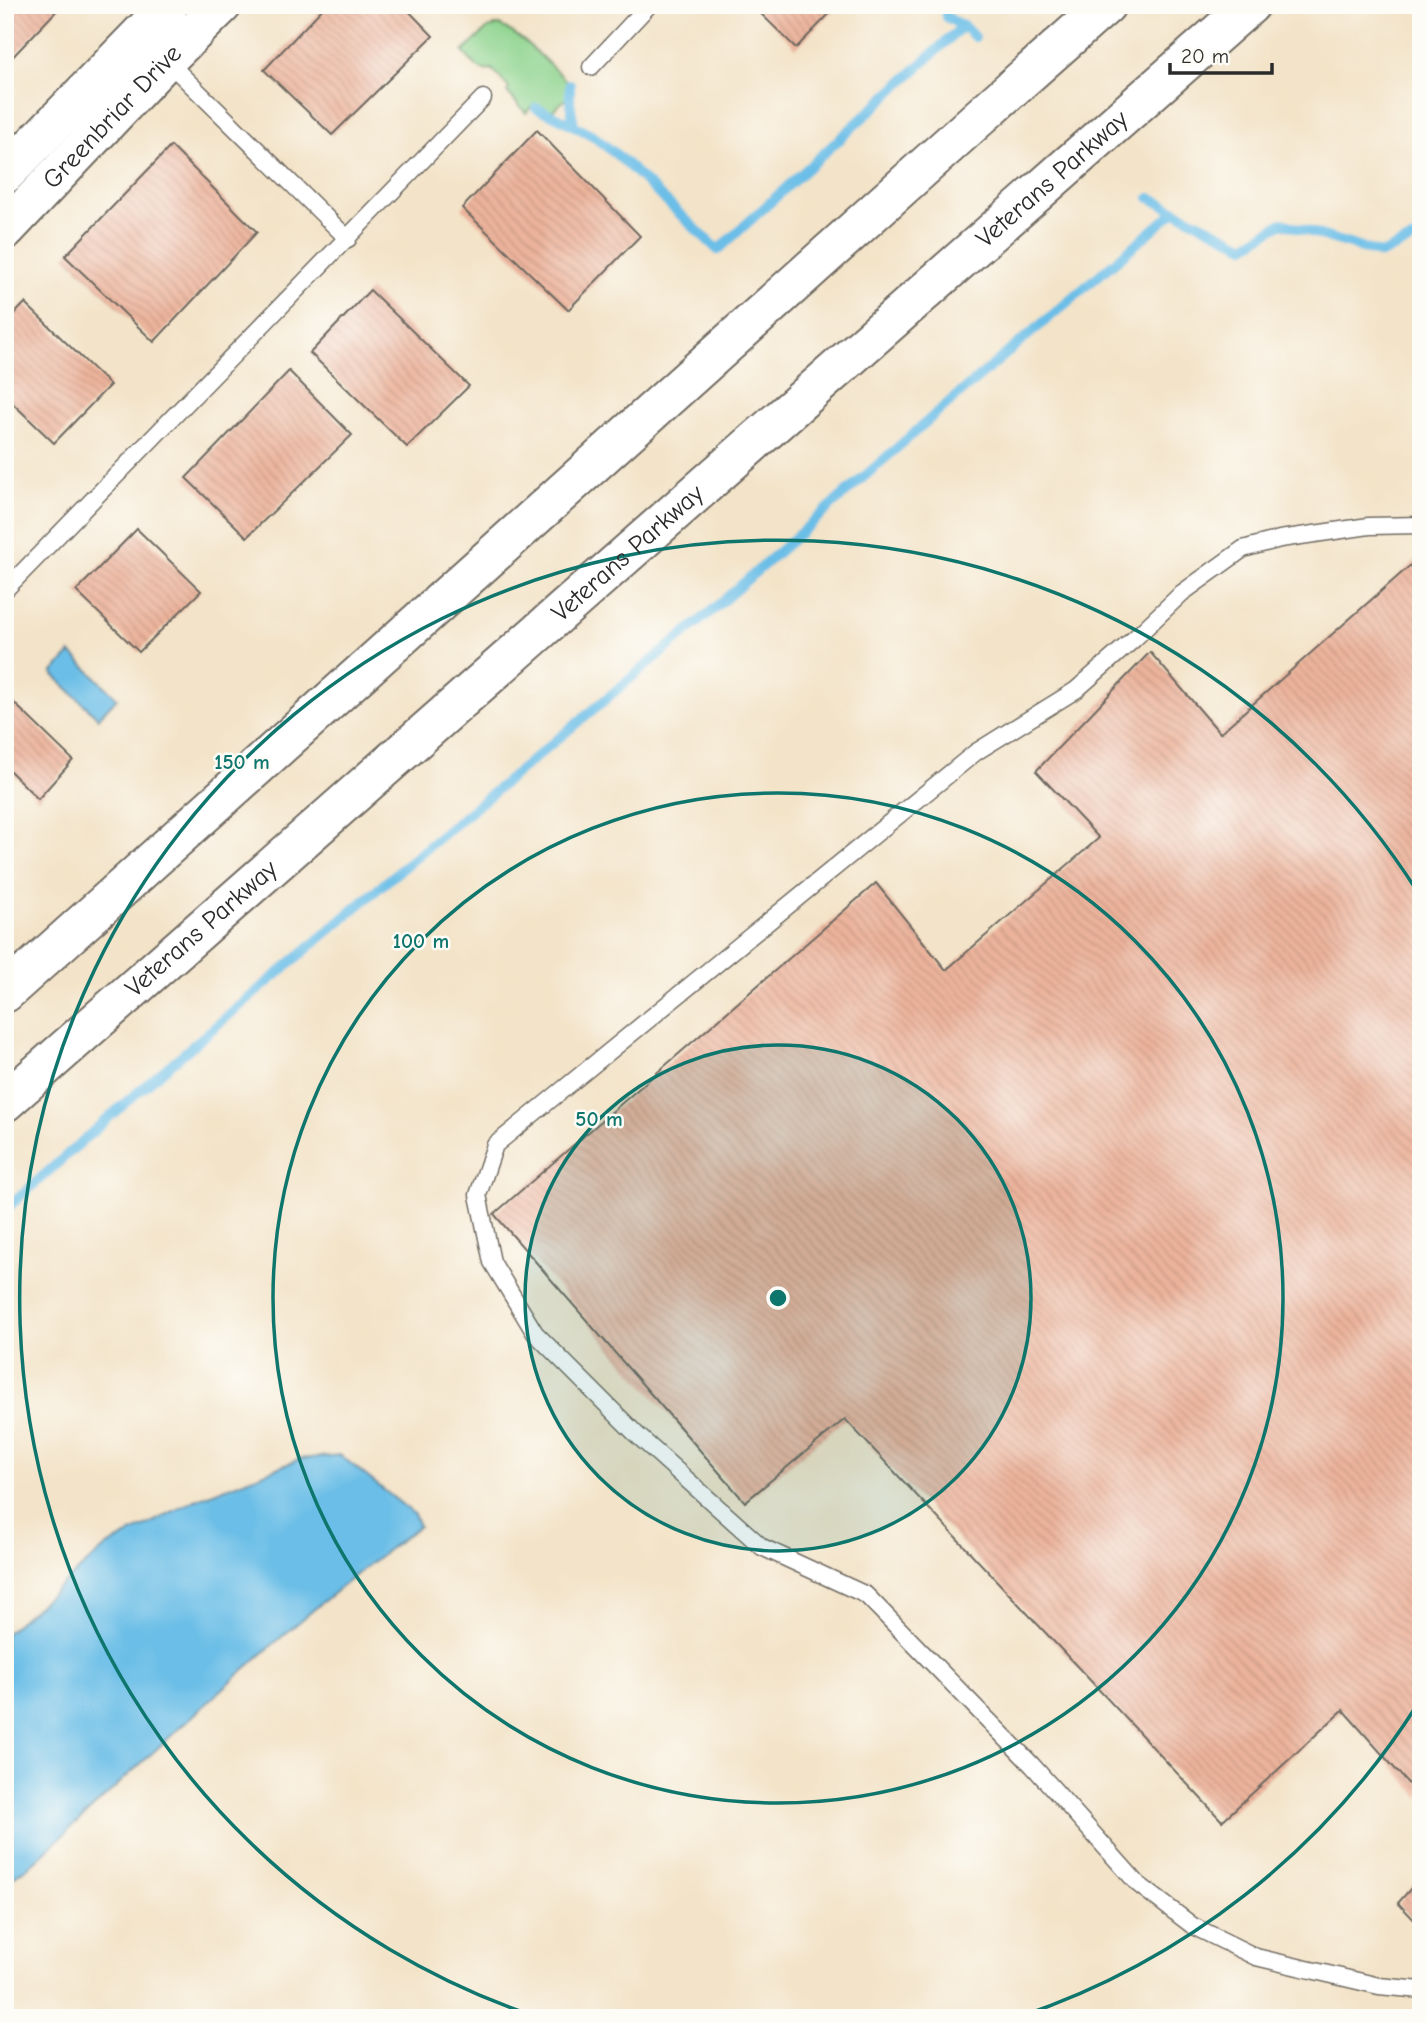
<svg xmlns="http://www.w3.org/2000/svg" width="1426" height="2023" font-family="'Comic Neue',sans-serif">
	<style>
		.green { fill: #8dd38d; stroke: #5c7f5c; stroke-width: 2 }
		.water { fill: #6abee7; stroke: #4a7489; stroke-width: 2 }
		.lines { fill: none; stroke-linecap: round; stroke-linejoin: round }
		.stream { stroke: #6abee7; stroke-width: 10 }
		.building { fill: url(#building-back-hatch) }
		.service-casing { stroke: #716b62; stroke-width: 19 }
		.tertiary-casing { stroke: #716b62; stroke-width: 42 }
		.trunk-casing { stroke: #716b62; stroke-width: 42 }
		.service { stroke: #fff; stroke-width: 16 }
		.tertiary { stroke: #fff; stroke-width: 38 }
		.trunk { stroke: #fff; stroke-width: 38 }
		.ring { fill: none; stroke: #0f766e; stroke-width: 3.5 }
		.labels { text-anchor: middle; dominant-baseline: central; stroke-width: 5; stroke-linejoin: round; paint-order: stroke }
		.street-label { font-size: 26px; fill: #2b2b2b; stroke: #fdfcf7 }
		.centre { fill: #0f766e; stroke: #fdfcf7; stroke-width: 3.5 }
		.ring-label { font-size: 21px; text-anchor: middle; font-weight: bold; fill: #0f766e; stroke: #fdfcf7; stroke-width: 5; stroke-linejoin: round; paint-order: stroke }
	</style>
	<defs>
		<pattern id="building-back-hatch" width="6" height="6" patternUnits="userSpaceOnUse" patternTransform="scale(1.75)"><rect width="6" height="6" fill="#ecb39b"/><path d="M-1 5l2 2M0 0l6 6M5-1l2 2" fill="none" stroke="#cb9a86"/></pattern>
	</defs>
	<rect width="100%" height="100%" fill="#fdfcf7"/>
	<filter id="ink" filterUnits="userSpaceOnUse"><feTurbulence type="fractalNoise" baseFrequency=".0143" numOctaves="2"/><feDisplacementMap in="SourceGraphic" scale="14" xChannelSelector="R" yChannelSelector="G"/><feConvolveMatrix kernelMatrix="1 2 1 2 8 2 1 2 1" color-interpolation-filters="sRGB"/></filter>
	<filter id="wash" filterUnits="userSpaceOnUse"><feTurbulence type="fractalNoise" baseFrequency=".00686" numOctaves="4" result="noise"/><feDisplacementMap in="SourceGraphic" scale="28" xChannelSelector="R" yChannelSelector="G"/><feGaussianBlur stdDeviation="1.57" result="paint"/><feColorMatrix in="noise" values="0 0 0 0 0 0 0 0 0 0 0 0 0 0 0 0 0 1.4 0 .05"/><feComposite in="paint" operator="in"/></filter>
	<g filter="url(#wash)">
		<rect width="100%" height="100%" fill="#f3e3c8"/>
		<!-- green -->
		<path class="green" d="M 499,25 C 524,36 548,64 568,82 L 569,96 L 551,112 L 537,106 L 531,107 L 526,113 L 507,92 L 509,88 L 492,69 C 480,75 472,61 463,52 L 488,28 Z"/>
		<!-- water -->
		<path class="water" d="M 71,653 L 117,698 L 98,718 L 52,673 Z
			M 340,1455 L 414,1514 L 419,1526 C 282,1628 160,1747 34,1862 L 5,1883 L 5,1634 L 107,1546 L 193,1501 L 300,1459 Z"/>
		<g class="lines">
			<!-- stream -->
			<path class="stream" d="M 945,5 L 946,17 L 963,26
				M 570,84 L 570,102 L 574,125
				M 536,108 L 557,117 L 592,135 L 617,155 L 718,250 L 963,26 L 975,37
				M 1150,198 L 1178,212
				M 5,1210 L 125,1103 L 412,860 L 707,615 L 940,410 L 1175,211 L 1245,246 L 1282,223 L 1381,254 L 1415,238 L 1421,240"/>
		</g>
		<g id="blocks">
			<!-- building -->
			<path class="building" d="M 5,5 L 62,5 L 5,65 Z
				M 326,5 L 403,5 L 433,36 L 332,135 L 264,70 Z
				M 752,5 L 838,5 L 796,48 Z
				M 537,130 L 640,236 L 568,310 L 462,208 Z
				M 171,146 L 257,232 L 154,342 L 65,256 Z
				M 370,290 L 469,386 L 407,447 L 310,353 Z
				M 25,303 L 110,385 L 54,443 L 5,396 L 5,324 Z
				M 289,371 L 352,435 L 247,537 L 186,478 Z
				M 137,529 L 201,591 L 139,652 L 76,591 Z
				M 1421,556 L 1421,1798 L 1343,1710 L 1222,1821 L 845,1419 L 745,1502 L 494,1214 L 876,883 L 946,970 L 1099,838 L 1036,771 L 1150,652 L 1220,733 Z
				M 10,699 L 73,760 L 38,799 L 5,766 L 5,704 Z
				M 1421,1877 L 1421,1927 L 1398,1903 Z"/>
		</g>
	</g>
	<g filter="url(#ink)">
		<use href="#blocks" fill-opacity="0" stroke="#716b62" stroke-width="2"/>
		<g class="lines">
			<defs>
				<path id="service" d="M 166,60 L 348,239
					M 591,67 L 649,5
					M 1421,525 L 1369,526 L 1280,539 L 1243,549 L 1182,593 L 1134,639 L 1076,690 L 976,752 L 495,1145 L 478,1195 L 492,1262 L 535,1333 L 636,1434 L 762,1547 L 866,1595 L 1032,1765 L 1138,1884 L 1193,1926 L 1256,1957 L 1379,1986 L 1421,1990
					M 5,590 L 483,98"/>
				<g id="tertiary">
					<path d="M 5,174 L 169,5"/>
					<path id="s1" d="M 5,230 L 166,60 L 222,5"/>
				</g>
				<g id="trunk">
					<path d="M 5,993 L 982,115 L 1106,5"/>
					<path id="s2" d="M 5,1102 L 1250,5"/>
				</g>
			</defs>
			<!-- service casing -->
			<use href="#service" class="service-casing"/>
			<!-- tertiary casing -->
			<use href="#tertiary" class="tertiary-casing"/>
			<!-- trunk casing -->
			<use href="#trunk" class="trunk-casing"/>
			<!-- service -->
			<use href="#service" class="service"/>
			<!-- tertiary -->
			<use href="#tertiary" class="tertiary"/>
			<!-- trunk -->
			<use href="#trunk" class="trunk"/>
		</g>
	</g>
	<!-- distance rings -->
	<circle cx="778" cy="1298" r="253" fill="#0f766e" fill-opacity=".12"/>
	<g class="ring">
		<circle cx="778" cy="1298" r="253"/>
		<circle cx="778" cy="1298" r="505"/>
		<path d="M1417 1705A758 758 0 0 1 1019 2017M537 2017A758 758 0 1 1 1417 891"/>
	</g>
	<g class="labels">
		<!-- street labels -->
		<g class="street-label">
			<text stroke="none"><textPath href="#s1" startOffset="156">Greenbriar Drive</textPath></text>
			<text stroke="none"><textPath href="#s2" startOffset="1396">Veterans Parkway</textPath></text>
			<text stroke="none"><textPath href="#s2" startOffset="830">Veterans Parkway</textPath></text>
			<text stroke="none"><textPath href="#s2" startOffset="262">Veterans Parkway</textPath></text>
		</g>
	</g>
	<circle cx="778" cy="1298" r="10" class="centre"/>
	<g class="ring-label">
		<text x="242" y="769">150 m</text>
		<text x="421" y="948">100 m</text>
		<text x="599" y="1126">50 m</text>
	</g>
	<!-- margin -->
	<rect width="1426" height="2023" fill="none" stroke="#fdfcf7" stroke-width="28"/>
	<!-- scale -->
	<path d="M1170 63v10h102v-10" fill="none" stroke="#2b2b2b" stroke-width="3.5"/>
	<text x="1181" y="63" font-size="21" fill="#2b2b2b" stroke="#fdfcf7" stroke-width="5" paint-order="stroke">20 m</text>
</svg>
